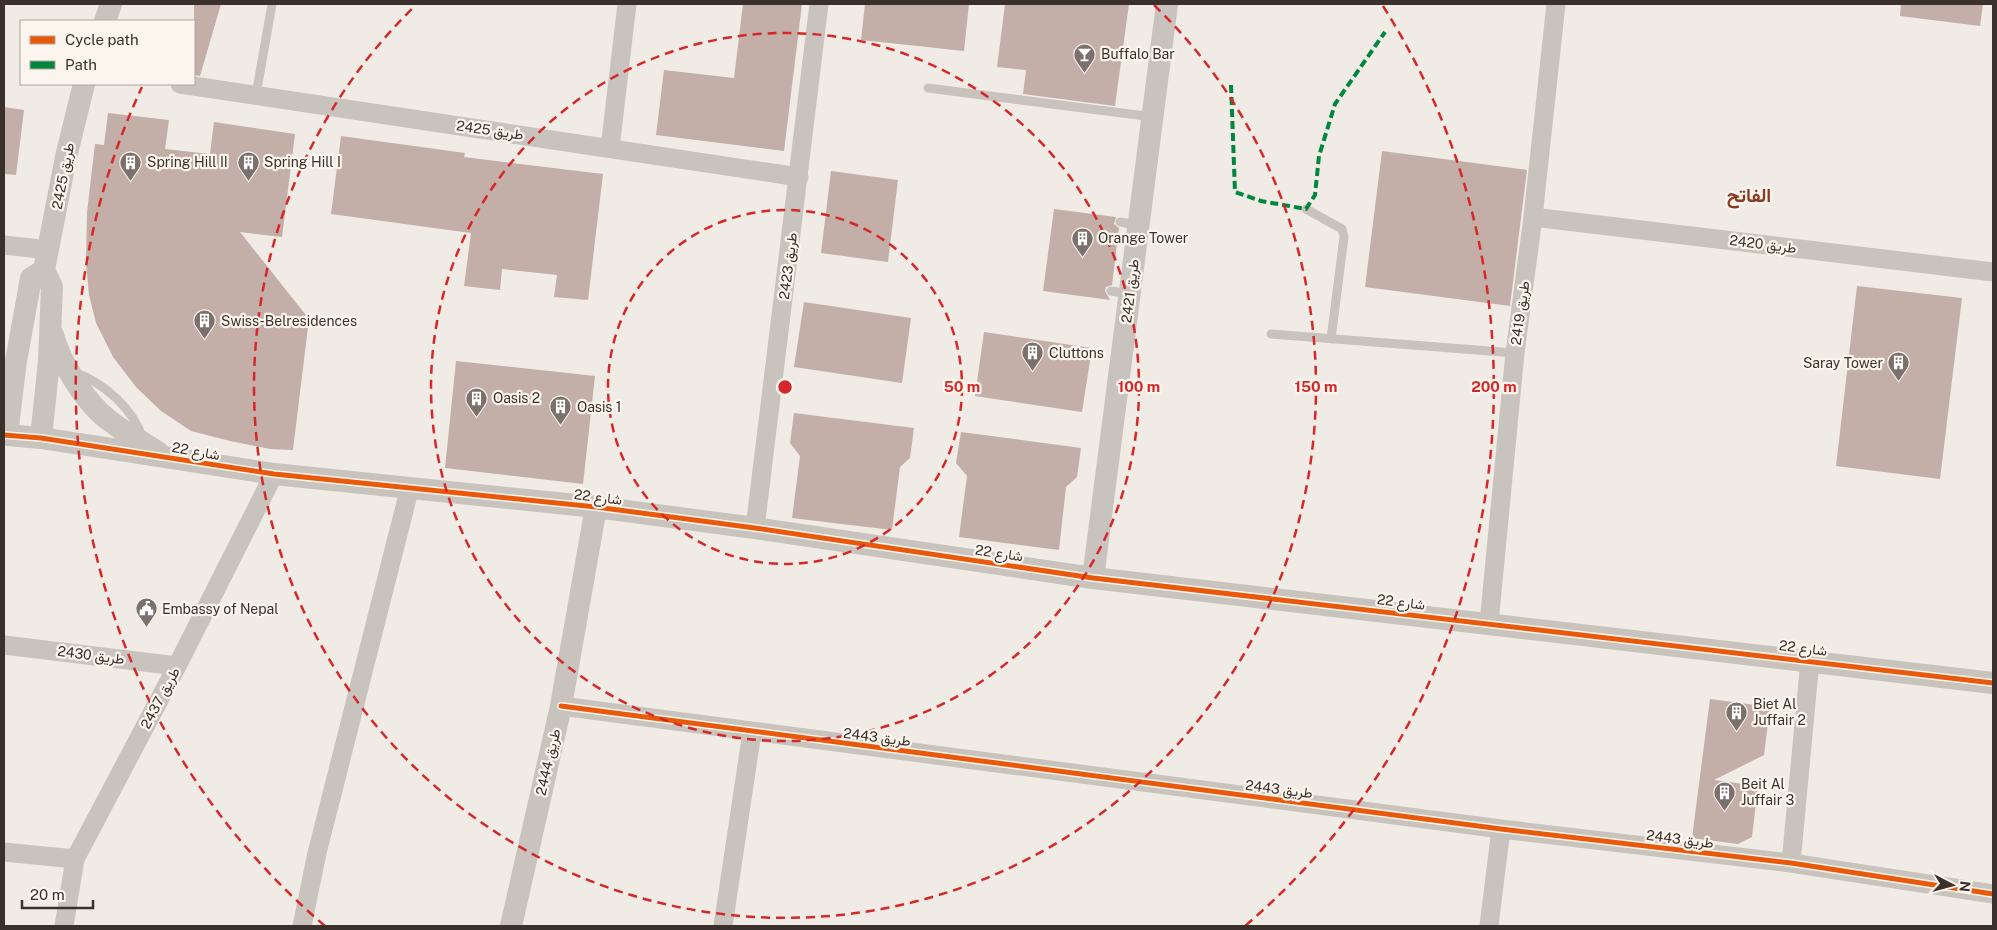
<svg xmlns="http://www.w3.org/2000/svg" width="1997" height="930" font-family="'Public Sans',Vazirmatn,sans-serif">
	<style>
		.building { fill: #c3afa7 }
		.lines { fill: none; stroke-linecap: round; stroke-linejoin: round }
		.service { stroke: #c9c3be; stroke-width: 9 }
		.minor { stroke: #c9c3be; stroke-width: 19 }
		.tertiary { stroke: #c9c3be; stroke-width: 22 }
		.quiet { stroke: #00873e; stroke-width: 4; stroke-dasharray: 8 4; stroke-linecap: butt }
		.cycleway-casing { stroke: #fbf5ee; stroke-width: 8 }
		.cycleway { stroke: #e8590c; stroke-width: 5 }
		.ring { fill: none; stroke: #d62828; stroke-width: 2.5; stroke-dasharray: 9 6 }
		.labels { text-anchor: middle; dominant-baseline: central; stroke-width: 4.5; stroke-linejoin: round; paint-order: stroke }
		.poi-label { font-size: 14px; fill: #3b302b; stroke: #fbf5ee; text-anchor: start }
		.street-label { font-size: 14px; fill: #3b302b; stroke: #fbf5ee }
		.district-label { font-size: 19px; font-weight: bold; fill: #8c3b22; stroke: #fbf5ee }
		.centre { fill: #d62828; stroke: #fbf5ee; stroke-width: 2.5 }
		.ring-label { font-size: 15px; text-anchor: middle; font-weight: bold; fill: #d62828; stroke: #fbf5ee; stroke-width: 4.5; stroke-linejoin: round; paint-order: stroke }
	</style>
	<rect width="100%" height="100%" fill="#f0ebe5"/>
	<!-- building -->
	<path class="building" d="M 194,4 L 221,4 L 200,76 L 194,75 Z
		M 743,4 L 802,4 L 784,151 L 656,135 L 664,70 L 734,78 Z
		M 865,4 L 969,4 L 964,51 L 861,40 Z
		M 1005,4 L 1129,4 L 1115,106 L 1023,94 L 1026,70 L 997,67 Z
		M 1901,4 L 1983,4 L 1980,26 L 1900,16 Z
		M 4,107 L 24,110 L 16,175 L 4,174 Z
		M 108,113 L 169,120 L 165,149 L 210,154 L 214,122 L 295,134 L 282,237 L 240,232 L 309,319 L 293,450 L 270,449 L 230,441 L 191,431 L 161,411 L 136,387 L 113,357 L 96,323 L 89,295 L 86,263 L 87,212 L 95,144 L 104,145 Z
		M 341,136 L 465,153 L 464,157 L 603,174 L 588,300 L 554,297 L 557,275 L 502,269 L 500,290 L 464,286 L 471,233 L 331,214 Z
		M 1382,151 L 1527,170 L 1510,306 L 1365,287 Z
		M 831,171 L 898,180 L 888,262 L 821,253 Z
		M 1054,209 L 1116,217 L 1114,224 L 1119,228 L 1112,285 L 1106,287 L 1105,291 L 1110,300 L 1043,291 Z
		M 1857,286 L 1962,298 L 1940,479 L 1836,466 Z
		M 804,302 L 911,318 L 902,383 L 794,367 Z
		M 984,332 L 1092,348 L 1082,412 L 975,396 Z
		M 456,361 L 595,376 L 583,484 L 445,468 Z
		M 794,413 L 914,428 L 910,458 L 900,467 L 892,530 L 792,518 L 800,456 L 790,443 Z
		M 961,432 L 1081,448 L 1077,477 L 1066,487 L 1059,550 L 959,537 L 967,476 L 956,463 Z
		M 1710,699 L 1770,707 L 1764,755 L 1714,780 L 1758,786 L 1752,837 L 1738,844 L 1692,838 Z"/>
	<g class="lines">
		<!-- service -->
		<path class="service" d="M 928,88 L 1153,117
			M 256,95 L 272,4
			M 1306,209 L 1342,229 L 1344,237 L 1331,339
			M 1120,222 L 1138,225
			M 1111,291 L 1130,294
			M 1271,334 L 1515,353
			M 74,372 C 104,383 133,408 143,439"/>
		<!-- minor -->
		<path class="minor" d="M 180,84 L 799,177
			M 610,148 L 627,4
			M 1533,217 L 1993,272
			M 4,245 L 49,250
			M 755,528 L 819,4
			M 1489,623 L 1515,353 L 1533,217 L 1556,4
			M 4,645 L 177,666
			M 561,706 L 1501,829 L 1791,863 L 1993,894
			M 4,852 L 75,859
			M 1791,863 L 1810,660
			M 64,926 L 75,859 L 177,666 L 274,474
			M 302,926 L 317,853 L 410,487
			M 723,926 L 752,732
			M 1489,926 L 1501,829"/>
		<!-- tertiary -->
		<path class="tertiary" d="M 105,21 L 111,4
			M 44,270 L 31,278 L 16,361 L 7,435 L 41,438 L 274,474 L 596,507 L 755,528 L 1093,578 L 1993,683
			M 53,335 C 60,362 87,405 110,421 C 125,433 143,442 159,453
			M 41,438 L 49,361 L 52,287 L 44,270 L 66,157 L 84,84
			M 1093,578 L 1167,4
			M 511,926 L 561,706 L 596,507"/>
		<!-- quiet -->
		<path class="quiet" d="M 1231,85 L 1235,192 L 1261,201 L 1306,209 L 1315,195 L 1319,156 L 1335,104 L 1385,32"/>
		<defs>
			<path id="cycleway" d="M 4,435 L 41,438 L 274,474 L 596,507 L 755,528 L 1093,578 L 1993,683
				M 561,706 L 1501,829 L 1791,863 L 1993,894"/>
		</defs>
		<!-- cycleway casing -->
		<use href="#cycleway" class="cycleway-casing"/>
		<!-- cycleway -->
		<use href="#cycleway" class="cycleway"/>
	</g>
	<!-- distance rings -->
	<g class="ring">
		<circle cx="785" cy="387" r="177"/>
		<circle cx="785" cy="387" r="354"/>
		<path d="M1154 5A531 531 0 1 1 416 5"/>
		<path d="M325 926A709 709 0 0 1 142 87M1383 6A709 709 0 0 1 1245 926"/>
	</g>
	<!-- icons -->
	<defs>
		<symbol id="bar-pin" viewBox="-11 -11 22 30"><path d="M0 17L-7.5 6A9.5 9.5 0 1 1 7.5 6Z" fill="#7a716c" stroke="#fbf5ee"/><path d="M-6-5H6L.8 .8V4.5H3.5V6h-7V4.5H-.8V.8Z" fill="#fff"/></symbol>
		<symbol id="building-pin" viewBox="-11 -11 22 30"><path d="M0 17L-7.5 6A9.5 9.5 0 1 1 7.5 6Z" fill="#7a716c" stroke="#fbf5ee"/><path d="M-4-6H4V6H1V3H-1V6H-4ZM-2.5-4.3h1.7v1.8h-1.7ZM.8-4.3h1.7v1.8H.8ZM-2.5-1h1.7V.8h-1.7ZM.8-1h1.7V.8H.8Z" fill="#fff"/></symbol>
		<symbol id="civic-pin" viewBox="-11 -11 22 30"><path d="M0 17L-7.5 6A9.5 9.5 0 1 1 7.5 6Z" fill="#7a716c" stroke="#fbf5ee"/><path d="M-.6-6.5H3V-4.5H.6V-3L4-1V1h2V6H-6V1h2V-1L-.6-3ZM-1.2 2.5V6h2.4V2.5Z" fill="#fff"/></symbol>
	</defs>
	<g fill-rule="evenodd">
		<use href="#bar-pin" x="1072" y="42" width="25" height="34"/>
		<use href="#building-pin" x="118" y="150" width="25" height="34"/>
		<use href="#building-pin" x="236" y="150" width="25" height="34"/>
		<use href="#building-pin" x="1070" y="226" width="25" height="34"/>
		<use href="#building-pin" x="192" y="308" width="25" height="34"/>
		<use href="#building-pin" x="1020" y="340" width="25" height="34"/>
		<use href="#building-pin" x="1886" y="350" width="25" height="34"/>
		<use href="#building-pin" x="464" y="386" width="25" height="34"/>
		<use href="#building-pin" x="548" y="394" width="25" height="34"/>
		<use href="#civic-pin" x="134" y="596" width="25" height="34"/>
		<use href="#building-pin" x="1724" y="700" width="25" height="34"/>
		<use href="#building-pin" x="1712" y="780" width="25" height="34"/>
	</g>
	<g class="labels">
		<!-- poi labels -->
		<g class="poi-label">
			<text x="1101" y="54">Buffalo Bar</text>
			<text x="147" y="162">Spring Hill II</text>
			<text x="264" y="162">Spring Hill I</text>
			<text x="1098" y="238">Orange Tower</text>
			<text x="221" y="321">Swiss-Belresidences</text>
			<text x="1049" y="353">Cluttons</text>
			<text x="1883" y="363" text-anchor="end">Saray Tower</text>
			<text x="493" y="398">Oasis 2</text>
			<text x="577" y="407">Oasis 1</text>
			<text x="162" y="609">Embassy of Nepal</text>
			<text x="1753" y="704">Biet Al<tspan x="1753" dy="16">Juffair 2</tspan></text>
			<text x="1741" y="784">Beit Al<tspan x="1741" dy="16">Juffair 3</tspan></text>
		</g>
		<!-- street labels -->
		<g class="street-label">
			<text transform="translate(490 130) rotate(8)">طريق 2425</text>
			<text transform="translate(63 176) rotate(-79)">طريق 2425</text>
			<text transform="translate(1763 244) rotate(7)">طريق 2420</text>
			<text transform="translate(788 266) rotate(-83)">طريق 2423</text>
			<text transform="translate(1130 291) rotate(-83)">طريق 2421</text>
			<text transform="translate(1520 313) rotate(-82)">طريق 2419</text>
			<text transform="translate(196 451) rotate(10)">شارع 22</text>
			<text transform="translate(598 497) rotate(7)">شارع 22</text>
			<text transform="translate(999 553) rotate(8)">شارع 22</text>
			<text transform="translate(1401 602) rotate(7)">شارع 22</text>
			<text transform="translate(1803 648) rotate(7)">شارع 22</text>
			<text transform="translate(91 655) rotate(7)">طريق 2430</text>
			<text transform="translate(160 698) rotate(-62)">طريق 2437</text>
			<text transform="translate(877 737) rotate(7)">طريق 2443</text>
			<text transform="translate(548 762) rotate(-77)">طريق 2444</text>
			<text transform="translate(1279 789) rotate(7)">طريق 2443</text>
			<text transform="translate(1680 839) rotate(7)">طريق 2443</text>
		</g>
		<!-- district labels -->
		<g class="district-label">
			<text x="1749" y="195">الفاتح</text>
		</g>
	</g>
	<circle cx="785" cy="387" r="8" class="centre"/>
	<g class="ring-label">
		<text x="962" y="392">50 m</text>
		<text x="1139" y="392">100 m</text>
		<text x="1316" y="392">150 m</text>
		<text x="1494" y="392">200 m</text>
	</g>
	<!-- border -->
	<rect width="1997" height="930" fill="none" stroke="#3b302b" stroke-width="10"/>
	<!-- legend -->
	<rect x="20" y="20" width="175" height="65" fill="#fbf5ee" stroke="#aea6a0"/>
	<rect x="30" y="36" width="25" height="8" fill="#e8590c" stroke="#aea6a0"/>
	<text x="65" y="45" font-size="15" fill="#3b302b">Cycle path</text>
	<rect x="30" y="61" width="25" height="8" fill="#00873e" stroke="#aea6a0"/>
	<text x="65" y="70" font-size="15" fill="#3b302b">Path</text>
	<!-- north arrow -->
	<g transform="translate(1952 885) rotate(96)" stroke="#fbf5ee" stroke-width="4" paint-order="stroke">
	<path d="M0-4L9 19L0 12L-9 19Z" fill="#3b302b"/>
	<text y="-8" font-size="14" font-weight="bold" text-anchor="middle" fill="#3b302b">N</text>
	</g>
	<!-- scale -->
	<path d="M22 900v8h71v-8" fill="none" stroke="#3b302b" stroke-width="2.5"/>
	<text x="30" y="900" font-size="15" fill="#3b302b" stroke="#fbf5ee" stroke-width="4" paint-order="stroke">20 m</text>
</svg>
